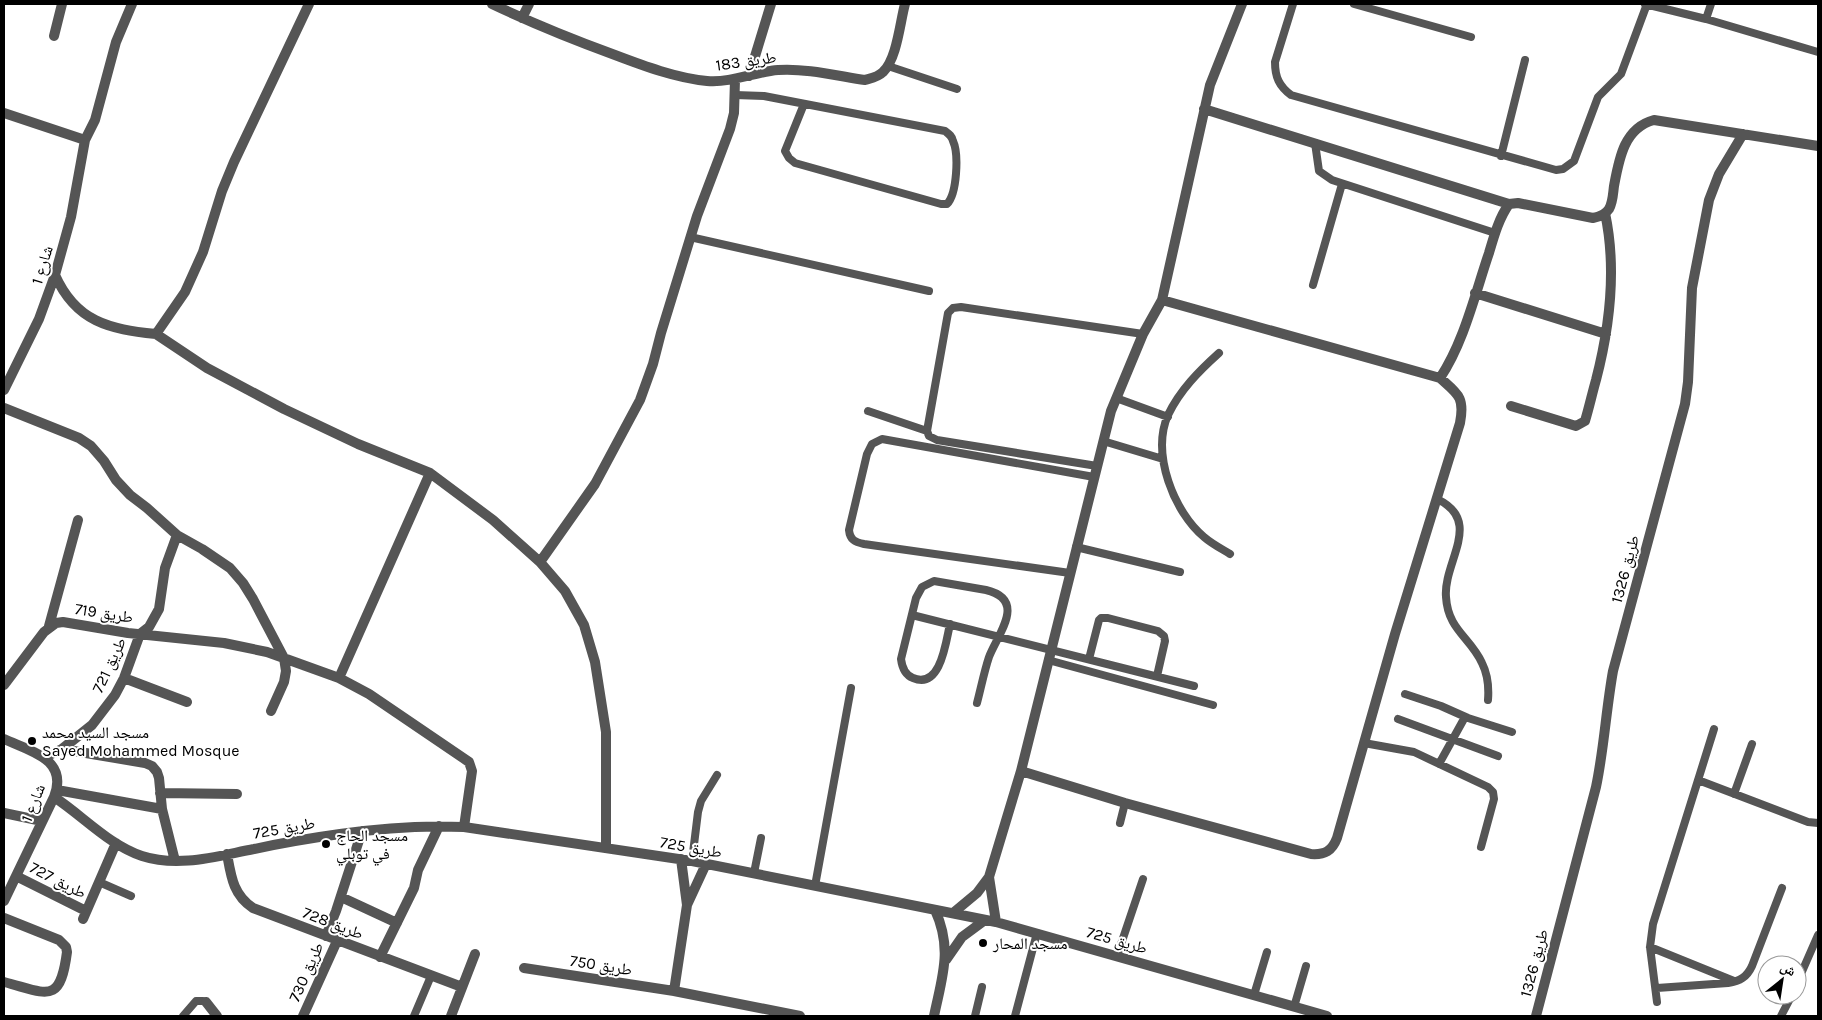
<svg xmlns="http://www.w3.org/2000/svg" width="1822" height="1020" font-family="Karla,'Noto Naskh Arabic',sans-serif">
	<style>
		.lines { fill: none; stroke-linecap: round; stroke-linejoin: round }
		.lane { stroke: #555; stroke-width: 8 }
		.street { stroke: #555; stroke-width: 10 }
		.poi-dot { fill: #000; stroke: #fff; stroke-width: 2 }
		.labels { text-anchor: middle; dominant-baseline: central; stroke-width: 4; stroke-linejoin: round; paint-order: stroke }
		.street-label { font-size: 16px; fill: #000; stroke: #fff }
		.poi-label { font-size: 16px; fill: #000; stroke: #fff; text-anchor: start }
	</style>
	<rect width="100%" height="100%" fill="#fff"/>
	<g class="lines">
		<!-- lane -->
		<path class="lane" d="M 1293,4 L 1275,62 C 1275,77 1279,86 1291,95 L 1556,170 L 1563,169 L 1574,161 L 1598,97 L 1621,74 L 1647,4
			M 1354,4 L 1471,37
			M 1645,4 L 1706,19 L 1818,52
			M 1706,19 L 1711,4
			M 888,66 L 957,89
			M 735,95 L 764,96 L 945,131 C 949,134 952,136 953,141 C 959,154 957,194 947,204 L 941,204 L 795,163 L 789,158 L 785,151 L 804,104
			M 1315,143 L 1319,171 L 1332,180 L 1495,233
			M 1501,156 L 1525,60
			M 690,237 L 929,291
			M 1313,285 L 1342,184
			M 1219,353 C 1199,371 1180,390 1168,415 C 1151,454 1174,512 1204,537 C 1212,544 1222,549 1230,554
			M 1116,398 L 1168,417
			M 868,411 L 927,431
			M 1103,441 L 1163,459
			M 1097,466 L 937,440 L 929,436 L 927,431 L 948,313 L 953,308 L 961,307 L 1143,334
			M 1437,499 C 1484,521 1443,562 1446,597 C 1448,630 1470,637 1482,663 C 1488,675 1489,687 1488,700
			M 1076,547 L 1180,572
			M 1070,573 L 864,544 C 855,542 850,540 849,530 L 867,454 L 872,444 L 882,439 L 1094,477
			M 912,615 L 1194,686
			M 950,624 C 946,641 941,690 913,678 C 905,675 902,667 901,659 L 916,598 L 922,587 L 934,581 L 986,590 C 1028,600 997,635 989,657 C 984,672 981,688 977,703
			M 1089,659 L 1099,620 L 1101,618 L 1108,618 L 1158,631 L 1164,636 L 1165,641 L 1157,676
			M 1048,660 L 1213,705
			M 1405,694 L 1441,706 L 1468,718 L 1512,732
			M 1398,719 L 1498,756
			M 1364,743 L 1414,752 L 1488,787 L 1493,792 L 1494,799 L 1481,847
			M 1439,764 L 1465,717
			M 1698,780 L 1808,822 L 1818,823
			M 1734,794 L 1752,744
			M 1120,823 L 1125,803
			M 692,861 L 698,812 L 701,801 L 717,775
			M 754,873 L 761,838
			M 99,882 L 131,896
			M 815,886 L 851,688
			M 1650,947 L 1734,981
			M 1117,956 L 1143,879
			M 1797,983 L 1818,935
			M 1657,988 L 1728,983 C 1740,981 1747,977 1752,966 L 1782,888
			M 1254,995 L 1267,952
			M 1657,1002 L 1650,947 L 1653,924 L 1714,729
			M 1294,1007 L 1306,966
			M 183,1016 L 196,1001 L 203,1001 L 206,1002
			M 414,1016 L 431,976
			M 975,1016 L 982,987
			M 1015,1016 L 1037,933
			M 1781,1016 L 1792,995"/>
		<!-- street -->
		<path class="street" d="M 492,4 C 532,23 574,40 615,55 C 644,66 676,78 707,81 C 732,83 754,72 778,70 C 806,68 838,76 865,80 C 872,78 878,77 883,72 C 897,59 900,22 905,4
			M 522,18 L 529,4
			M 54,36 L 62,4
			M 749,76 L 771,4
			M 1204,109 L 1509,204
			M 4,113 L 85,140
			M 55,275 C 76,322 109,329 156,334 L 185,292 L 203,252 L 222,191 L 234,162 L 309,4
			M 1475,293 L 1606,334
			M 156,334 L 207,368 L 284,409 L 358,444 L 430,473 L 493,520 L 540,562 L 565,591 L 584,625 L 595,662 L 606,732 L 606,848
			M 1440,378 C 1464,342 1475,294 1489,253 C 1494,236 1499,218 1509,204 L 1518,203 L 1593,218 C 1599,217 1605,215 1609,209 C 1613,202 1613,193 1614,186 C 1619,159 1624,128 1654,120 L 1818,146
			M 4,390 L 39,319 L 55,275 L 71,217 L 85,140 L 95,120 L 116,42 L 132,4
			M 1511,406 L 1576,426 L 1585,421 C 1589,408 1592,394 1596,380 C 1610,326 1617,269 1605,213
			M 4,408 L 79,438 L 91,446 L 104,461 L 116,480 L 130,495 L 147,508 L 177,535 L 202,549 L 230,568 L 243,583 L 253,599 L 284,658 L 286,671 L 284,682 L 271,711
			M 540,562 L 595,484 L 640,400 L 653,364 L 661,333 L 697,216 L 730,129 L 734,113 L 735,80
			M 49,626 L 78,520
			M 124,678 L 187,702
			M 339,678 L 430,473
			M 4,685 L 44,632 L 56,623 L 63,622 L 128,633 L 224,643 L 267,652 L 339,678 L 369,694 L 469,762 L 472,771 L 464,827
			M 4,739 C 30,751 69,759 54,797 L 4,901
			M 62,749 L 145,763 L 152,766 L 157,772 L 159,778 L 162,809 L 175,861
			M 45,757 L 62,749 L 92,725 L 115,695 L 124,678 L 140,634 L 149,627 L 159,609 L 165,568 L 177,535
			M 1021,771 L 1125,803 L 1311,854 C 1325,855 1332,851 1337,838 L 1395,634 L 1460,423 C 1465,397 1458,394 1440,378 L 1162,300
			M 57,790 L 162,809
			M 160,793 L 237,794
			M 54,797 C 83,816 109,845 142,856 C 179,868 217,856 254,849 C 282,843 311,838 340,834 C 381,828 423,825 464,827 L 692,861 L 996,922 L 1327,1016
			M 4,813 L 42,821
			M 227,854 C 231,876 233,895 253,908 L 462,987
			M 681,859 L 687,905
			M 16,876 L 86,911
			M 989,877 L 996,922
			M 341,897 L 397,923
			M 953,913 L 977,893 L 989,877 L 1021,771 L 1111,411 L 1143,334 L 1162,300 L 1210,85 L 1242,4
			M 4,918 L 59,940 L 66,947 L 67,952 C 60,1006 47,993 4,982
			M 83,919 L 116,843
			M 326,936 L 336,911 L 362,831
			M 380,957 L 414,888 L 418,870 L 439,826
			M 946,960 L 962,937 L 985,920
			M 524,968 L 674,991 L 800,1016
			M 674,991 L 687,905 L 706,864
			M 206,1002 L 217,1016
			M 303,1016 L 337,941
			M 451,1016 L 475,954
			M 934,1016 C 942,977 953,949 935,910
			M 1536,1016 L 1596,787 C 1604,749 1606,710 1613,671 L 1685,404 L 1688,382 L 1692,288 L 1709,200 L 1719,174 L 1743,134"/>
	</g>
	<!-- markers -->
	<g class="poi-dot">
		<circle cx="32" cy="741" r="5"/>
		<circle cx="326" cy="844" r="5"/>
		<circle cx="983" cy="943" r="5"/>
	</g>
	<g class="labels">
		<!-- street labels -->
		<g class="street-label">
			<text transform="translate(746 61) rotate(-8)">طريق 183</text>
			<text transform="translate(42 265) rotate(-73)">شارع 1</text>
			<text transform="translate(1625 569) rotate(-75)">طريق 1326</text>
			<text transform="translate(104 613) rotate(9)">طريق 719</text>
			<text transform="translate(109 665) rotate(-65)">طريق 721</text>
			<text transform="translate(33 803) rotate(-68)">شارع 1</text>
			<text transform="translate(284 828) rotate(-10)">طريق 725</text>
			<text transform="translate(691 847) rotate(10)">طريق 725</text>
			<text transform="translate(58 880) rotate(27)">طريق 727</text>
			<text transform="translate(333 923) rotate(21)">طريق 728</text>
			<text transform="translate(1117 940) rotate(16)">طريق 725</text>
			<text transform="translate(1534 963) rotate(-75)">طريق 1326</text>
			<text transform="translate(601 965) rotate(9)">طريق 750</text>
			<text transform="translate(306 972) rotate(-66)">طريق 730</text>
		</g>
		<!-- poi labels -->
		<g class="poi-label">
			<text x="42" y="732">مسجد السيد محمد<tspan x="42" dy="18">Sayed Mohammed Mosque</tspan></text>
			<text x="336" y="835">مسجد الحاج<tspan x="336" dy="18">في توبلي</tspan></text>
			<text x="993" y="943">مسجد المحار</text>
		</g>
	</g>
	<!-- border -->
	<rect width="1822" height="1020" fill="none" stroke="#000000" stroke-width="10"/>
	<!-- north arrow -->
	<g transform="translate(1782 980) rotate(30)"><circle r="24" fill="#ffffff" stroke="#999999"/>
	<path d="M0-4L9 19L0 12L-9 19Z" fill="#000000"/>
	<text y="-8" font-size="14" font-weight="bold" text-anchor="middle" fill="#000000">ش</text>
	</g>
</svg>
